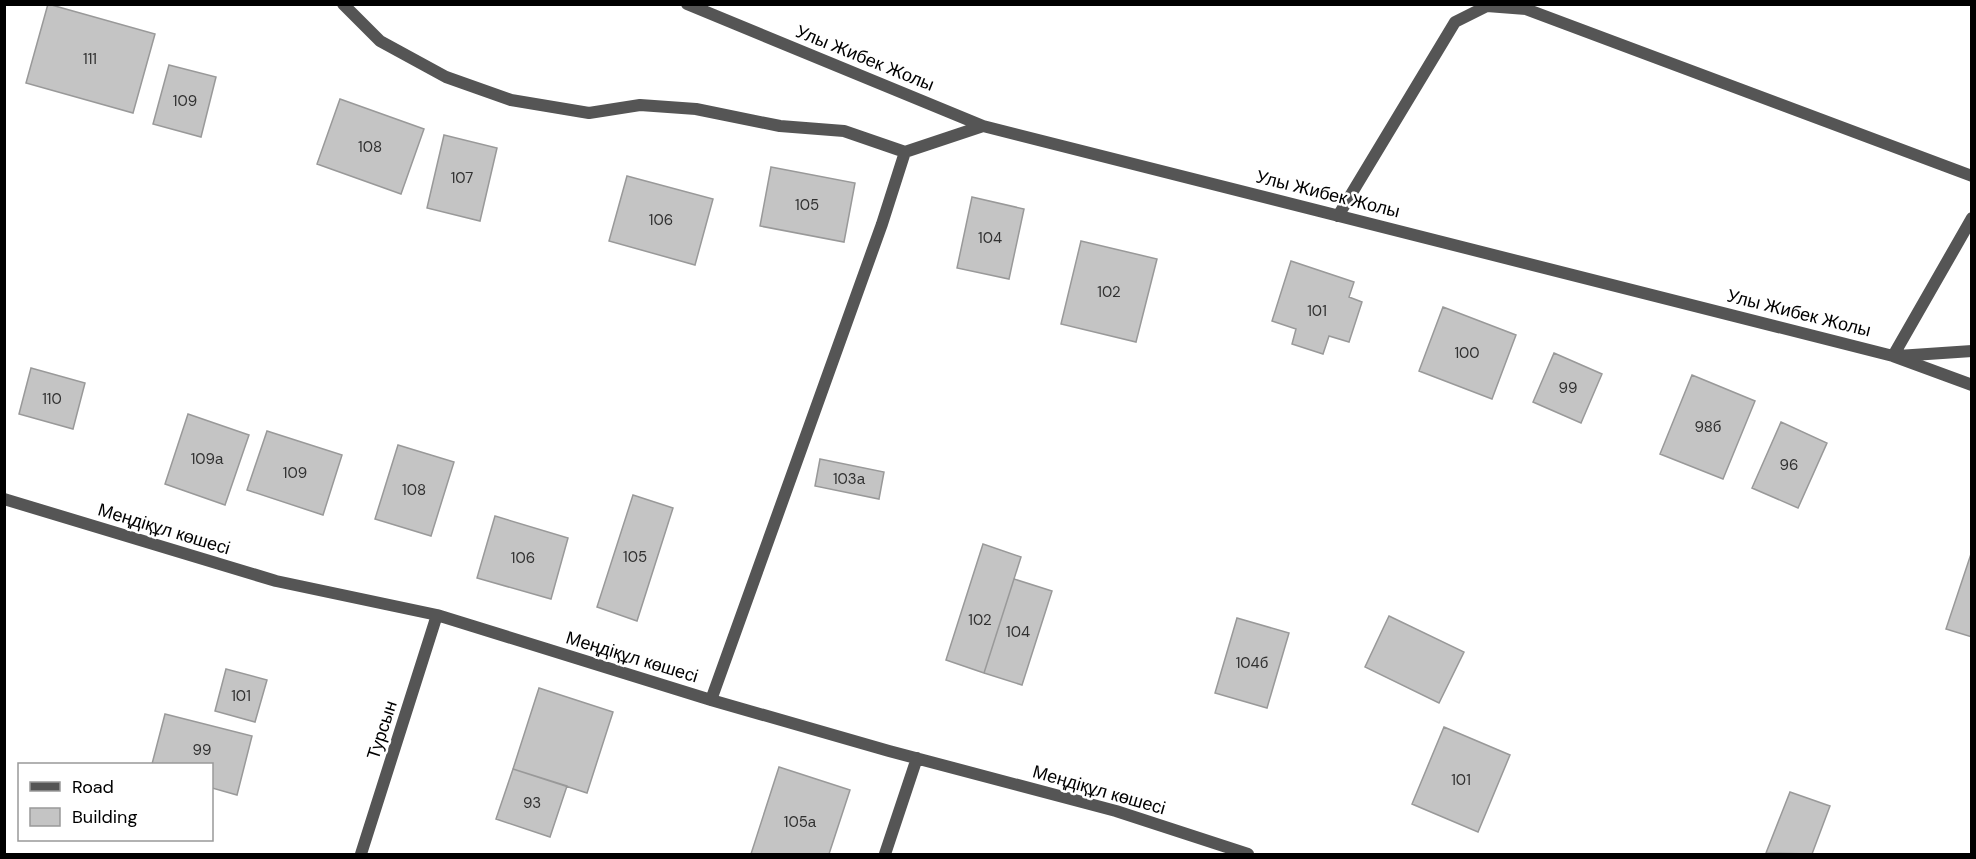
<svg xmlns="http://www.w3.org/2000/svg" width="1976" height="859" font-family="'DM Sans',sans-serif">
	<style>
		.building { fill: #c4c4c4; stroke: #999; stroke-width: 1.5 }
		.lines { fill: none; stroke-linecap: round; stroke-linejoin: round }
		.minor { stroke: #555; stroke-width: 12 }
		.labels { text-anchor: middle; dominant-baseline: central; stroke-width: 5; stroke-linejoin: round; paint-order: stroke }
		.number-label { font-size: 15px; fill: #313131 }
		.street-label { font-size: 18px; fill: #000; stroke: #fff }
	</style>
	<rect width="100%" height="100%" fill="#fff"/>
	<!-- building -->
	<path class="building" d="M 48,4 L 155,34 L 133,113 L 26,83 Z
		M 169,65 L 216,77 L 201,137 L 153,124 Z
		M 340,99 L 424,129 L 401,194 L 317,164 Z
		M 444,135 L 497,148 L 480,221 L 427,208 Z
		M 771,167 L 855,183 L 844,242 L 760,226 Z
		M 627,176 L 713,199 L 695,265 L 609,241 Z
		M 972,197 L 1024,209 L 1009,279 L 957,268 Z
		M 1081,241 L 1157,259 L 1136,342 L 1061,324 Z
		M 1291,261 L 1354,282 L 1349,297 L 1362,302 L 1349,342 L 1329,336 L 1323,354 L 1292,344 L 1296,329 L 1272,321 Z
		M 1443,307 L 1516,335 L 1492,399 L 1419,371 Z
		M 1554,353 L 1602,374 L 1581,423 L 1533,402 Z
		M 31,368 L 85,383 L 73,429 L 19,414 Z
		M 1692,375 L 1755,401 L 1723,479 L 1660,454 Z
		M 188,414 L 249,435 L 225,505 L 165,484 Z
		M 1781,422 L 1827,443 L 1798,508 L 1752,488 Z
		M 267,431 L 342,455 L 323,515 L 247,490 Z
		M 398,445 L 454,462 L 431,536 L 375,519 Z
		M 820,459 L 884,472 L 879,499 L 815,486 Z
		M 633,495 L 673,508 L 637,621 L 597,607 Z
		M 495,516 L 568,538 L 551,599 L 477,578 Z
		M 983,544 L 1021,557 L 984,673 L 946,660 Z
		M 1972,551 L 1972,637 L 1946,629 Z
		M 1014,579 L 1052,591 L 1022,685 L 984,673 Z
		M 1389,616 L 1464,652 L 1439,703 L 1365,667 Z
		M 1237,618 L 1289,633 L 1267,708 L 1215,693 Z
		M 226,669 L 267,680 L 255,722 L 215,711 Z
		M 539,688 L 613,712 L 587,793 L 513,769 Z
		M 165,714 L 252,736 L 237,795 L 212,788 L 212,764 L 152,764 Z
		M 1444,727 L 1510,755 L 1478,832 L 1412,804 Z
		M 779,767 L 850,790 L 829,854 L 751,854 Z
		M 513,769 L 567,786 L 550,837 L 496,819 Z
		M 1790,792 L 1830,806 L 1812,854 L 1766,853 Z"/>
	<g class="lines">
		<!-- minor -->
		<path class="minor" d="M 343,4 L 380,41 L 446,77 L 511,100 L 589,113 L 640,105 L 696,109 L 780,126 L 844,131 L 905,152 L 983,126
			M 687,4 L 983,126 L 1893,356 L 1972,385
			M 1338,216 L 1455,22 L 1487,6 L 1526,9 L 1972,176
			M 1893,356 L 1972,218
			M 1898,356 L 1972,351
			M 4,499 L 276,581 L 437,615 L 711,700 L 889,751 L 1116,811 L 1248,854
			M 711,700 L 882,224 L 905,152
			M 361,854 L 437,615
			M 885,854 L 917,758"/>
	</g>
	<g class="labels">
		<!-- number labels -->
		<g class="number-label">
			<text x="90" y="59">111</text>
			<text x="185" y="101">109</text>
			<text x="370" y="147">108</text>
			<text x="462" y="178">107</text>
			<text x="807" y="205">105</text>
			<text x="661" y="220">106</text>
			<text x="990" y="238">104</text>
			<text x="1109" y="292">102</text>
			<text x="1317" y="311">101</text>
			<text x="1467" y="353">100</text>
			<text x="1568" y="388">99</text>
			<text x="52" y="399">110</text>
			<text x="1708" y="427">98б</text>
			<text x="207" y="459">109а</text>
			<text x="1789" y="465">96</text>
			<text x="295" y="473">109</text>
			<text x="849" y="479">103а</text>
			<text x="414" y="490">108</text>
			<text x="635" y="557">105</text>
			<text x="523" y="558">106</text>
			<text x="980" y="620">102</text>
			<text x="1018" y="632">104</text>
			<text x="1252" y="663">104б</text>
			<text x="241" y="696">101</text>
			<text x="202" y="750">99</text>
			<text x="1461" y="780">101</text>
			<text x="532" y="803">93</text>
			<text x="800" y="822">105а</text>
		</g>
		<!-- street labels -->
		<g class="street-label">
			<text transform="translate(865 58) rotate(22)">Улы Жибек Жолы</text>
			<text transform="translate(1328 194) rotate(14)">Улы Жибек Жолы</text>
			<text transform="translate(1799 313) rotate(14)">Улы Жибек Жолы</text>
			<text transform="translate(164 529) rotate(17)">Меңдіқұл көшесі</text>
			<text transform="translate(632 657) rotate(17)">Меңдіқұл көшесі</text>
			<text transform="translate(382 730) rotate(-72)">Турсын</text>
			<text transform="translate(1099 790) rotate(16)">Меңдіқұл көшесі</text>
		</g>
	</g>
	<!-- border -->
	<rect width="1976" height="859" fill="none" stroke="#000000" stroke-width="12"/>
	<!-- legend -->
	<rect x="18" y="763" width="195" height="78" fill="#ffffff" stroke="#999999" stroke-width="1.5"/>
	<rect x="30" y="782" width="30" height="9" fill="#555555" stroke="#999999" stroke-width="1.5"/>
	<text x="72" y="793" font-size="18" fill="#000000">Road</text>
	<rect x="30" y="808" width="30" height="18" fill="#c4c4c4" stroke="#999999" stroke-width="1.5"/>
	<text x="72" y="823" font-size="18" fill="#000000">Building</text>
</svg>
